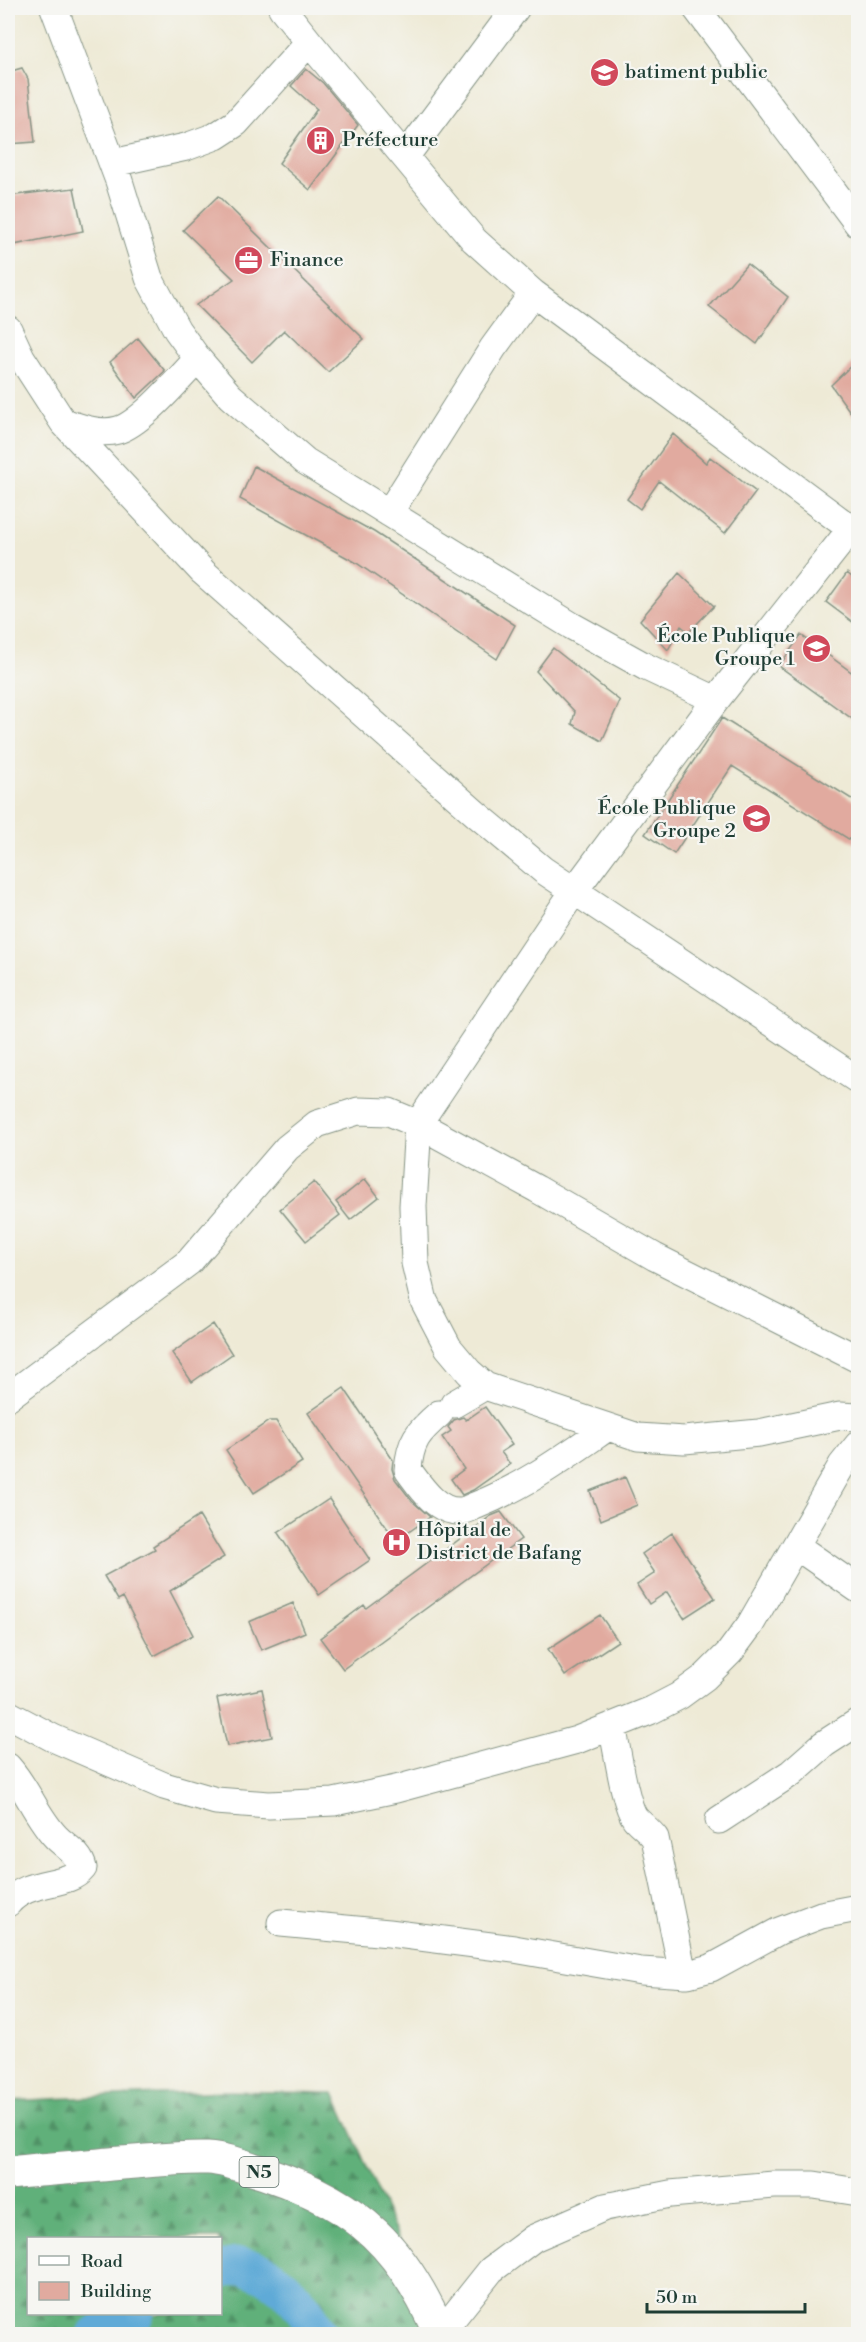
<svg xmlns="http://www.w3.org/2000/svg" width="866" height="2342" font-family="'Libre Bodoni',serif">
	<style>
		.forest { fill: url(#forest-firs); stroke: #407657; stroke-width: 1.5; fill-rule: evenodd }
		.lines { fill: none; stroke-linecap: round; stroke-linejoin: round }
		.river { stroke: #5eaad7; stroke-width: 38 }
		.building { fill: #e1aa9f }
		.minor-casing { stroke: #869485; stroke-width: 29 }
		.highway-casing { stroke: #869485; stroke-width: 35 }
		.minor { stroke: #fff; stroke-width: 27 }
		.highway { stroke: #fff; stroke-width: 33 }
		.labels { text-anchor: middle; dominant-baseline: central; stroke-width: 4.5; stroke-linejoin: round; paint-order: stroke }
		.shield { fill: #f6f6f2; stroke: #60746d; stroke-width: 1.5 }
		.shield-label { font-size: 18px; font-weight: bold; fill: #1f3d34 }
		.poi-label { font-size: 20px; fill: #1f3d34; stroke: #f6f6f2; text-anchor: start }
	</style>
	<defs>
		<pattern id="forest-firs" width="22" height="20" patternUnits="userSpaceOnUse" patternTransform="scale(1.5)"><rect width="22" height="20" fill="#61b07a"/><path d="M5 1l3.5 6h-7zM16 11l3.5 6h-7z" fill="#4f9065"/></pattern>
	</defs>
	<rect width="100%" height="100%" fill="#f6f6f2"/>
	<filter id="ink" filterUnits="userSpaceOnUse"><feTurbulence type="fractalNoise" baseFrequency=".0167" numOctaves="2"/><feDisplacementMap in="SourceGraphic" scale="12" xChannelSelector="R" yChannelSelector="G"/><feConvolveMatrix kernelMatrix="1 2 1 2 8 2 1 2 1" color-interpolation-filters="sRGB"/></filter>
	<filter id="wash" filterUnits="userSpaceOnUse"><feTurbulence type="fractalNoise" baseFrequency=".008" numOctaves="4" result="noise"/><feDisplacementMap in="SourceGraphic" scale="24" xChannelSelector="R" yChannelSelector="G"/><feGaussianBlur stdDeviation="1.35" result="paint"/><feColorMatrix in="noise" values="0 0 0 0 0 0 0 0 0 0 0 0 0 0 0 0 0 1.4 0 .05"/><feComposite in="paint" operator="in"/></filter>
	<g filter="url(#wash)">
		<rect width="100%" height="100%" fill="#eeead6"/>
		<!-- forest -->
		<path class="forest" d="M 223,2091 L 334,2093 L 441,2334 L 8,2334 L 8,2101 ZM 28,2238 L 220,2238 L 220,2314 L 28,2314 Z"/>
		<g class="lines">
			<!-- river -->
			<path class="river" d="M 220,2270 C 228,2269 237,2265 244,2267 C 278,2273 304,2305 319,2334
				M 97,2334 L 135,2314"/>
		</g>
		<g id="blocks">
			<!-- building -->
			<path class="building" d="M 22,68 L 28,79 L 35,142 L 8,144 L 8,72 Z
				M 306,69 L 323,83 L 358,125 L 310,190 L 279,163 L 317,109 L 291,86 Z
				M 74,188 L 83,231 L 9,246 L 8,196 Z
				M 218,196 L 364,339 L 328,372 L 284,330 L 252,362 L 196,305 L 234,279 L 183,230 Z
				M 747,264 L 788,297 L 757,344 L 709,307 Z
				M 138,338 L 165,371 L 136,398 L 110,362 Z
				M 858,359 L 858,423 L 831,385 Z
				M 673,434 L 706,463 L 710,457 L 756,492 L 725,533 L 659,481 L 640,509 L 627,499 Z
				M 254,466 L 374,532 L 515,625 L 497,659 L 355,562 L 240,499 Z
				M 679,573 L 714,606 L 689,632 L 681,626 L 668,650 L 640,620 Z
				M 847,573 L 858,582 L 858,626 L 826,602 Z
				M 801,635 L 858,677 L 858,723 L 779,666 Z
				M 553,648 L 620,701 L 602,741 L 572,724 L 575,712 L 536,671 Z
				M 722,718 L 858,803 L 858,845 L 732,766 L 674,854 L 645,834 Z
				M 365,1179 L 379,1197 L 350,1220 L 336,1202 Z
				M 314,1182 L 340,1215 L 306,1241 L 280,1209 Z
				M 213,1324 L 232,1354 L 192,1382 L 172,1353 Z
				M 344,1388 L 393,1460 L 392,1469 L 395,1479 L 412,1501 L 430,1517 L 396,1541 L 308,1413 Z
				M 485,1407 L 512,1445 L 501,1452 L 510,1464 L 473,1490 L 462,1495 L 451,1479 L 464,1469 L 442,1437 L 451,1431 L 448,1427 L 454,1420 L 463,1417 L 466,1420 Z
				M 269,1421 L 276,1421 L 302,1462 L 254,1493 L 226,1450 Z
				M 625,1477 L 637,1505 L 601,1520 L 590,1491 Z
				M 329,1499 L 370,1560 L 319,1595 L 278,1533 Z
				M 501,1512 L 521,1539 L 343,1669 L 320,1638 L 364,1605 L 366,1608 L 491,1516 Z
				M 199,1516 L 224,1557 L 170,1591 L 193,1635 L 154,1656 L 123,1597 L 118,1600 L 104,1576 L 155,1549 L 153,1546 Z
				M 672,1533 L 715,1598 L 684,1618 L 667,1592 L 649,1604 L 637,1585 L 655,1573 L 642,1554 Z
				M 293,1603 L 305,1632 L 261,1650 L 249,1622 Z
				M 600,1615 L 618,1641 L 565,1676 L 548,1649 Z
				M 262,1689 L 272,1737 L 227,1746 L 217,1698 Z"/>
		</g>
	</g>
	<g filter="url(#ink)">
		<use href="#blocks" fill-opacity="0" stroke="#869485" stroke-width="1.5"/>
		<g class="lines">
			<defs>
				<path id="minor" d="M 54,8 L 119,181 L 149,278 L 177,330 L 198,359 L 230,396 L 305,461 L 572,626 L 646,667 L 716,700
					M 282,8 L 309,42 L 474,240 L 533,293 L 858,534
					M 696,8 L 858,224
					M 405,157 L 516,8
					M 113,163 L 186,147 L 216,136 L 236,123 L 309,42
					M 8,329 L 21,357 L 63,422 L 203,572 L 475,813 L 543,870 L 858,1080
					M 64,422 C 81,428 100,435 118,430 C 142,423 179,378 198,359
					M 389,513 L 493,348 L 533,293
					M 851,529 L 716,700 L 574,891 L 418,1124 L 413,1206 L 415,1263 L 424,1301 L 448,1347 L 469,1372 L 485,1386 L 638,1437 L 684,1440 L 759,1433 L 840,1416 L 858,1417
					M 8,1397 L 189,1262 L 287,1148 L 317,1124 L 358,1111 L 389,1112 L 418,1124 L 537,1189 L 655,1257 L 858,1359
					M 454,1404 L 485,1386
					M 439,1414 C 418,1432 410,1441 408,1470 C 420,1486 436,1512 460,1511 C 465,1511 472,1507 477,1505 C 525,1486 566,1456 608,1427
					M 796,1546 L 858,1589
					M 8,1714 L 53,1738 L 164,1786 L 216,1801 L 269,1805 L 334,1802 L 396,1789 L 577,1740 L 652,1710 L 679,1696 L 705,1677 L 730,1652 L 750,1625 L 842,1465 L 858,1445
					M 612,1726 C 617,1747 624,1803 635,1818 C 640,1824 649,1830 655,1838 L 683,1974
					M 8,1767 C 27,1788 36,1816 56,1837 C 66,1847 80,1854 83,1868 C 67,1888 29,1878 8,1903
					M 719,1820 L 791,1773 L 824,1744 L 858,1722
					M 281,1923 L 389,1933 L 514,1949 L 641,1971 L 688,1974 L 711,1968 L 779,1931 L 821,1915 L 858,1908
					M 440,2334 L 491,2270 L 534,2238 L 605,2207 L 670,2194 L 774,2185 L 814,2185 L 858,2192"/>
				<path id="highway" d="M 8,2173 C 45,2169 84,2167 121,2163 C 150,2161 179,2157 208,2158 C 228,2159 251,2169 270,2175 C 359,2205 403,2248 440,2334"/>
			</defs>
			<!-- minor casing -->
			<use href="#minor" class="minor-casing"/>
			<!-- highway casing -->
			<use href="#highway" class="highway-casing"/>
			<!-- minor -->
			<use href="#minor" class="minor"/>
			<!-- highway -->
			<use href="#highway" class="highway"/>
		</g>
	</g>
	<!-- icons -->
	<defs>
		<symbol id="school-disc" viewBox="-11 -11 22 22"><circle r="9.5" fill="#d1495b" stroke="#f6f6f2"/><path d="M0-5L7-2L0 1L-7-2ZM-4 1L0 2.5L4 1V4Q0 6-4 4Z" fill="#fff"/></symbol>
		<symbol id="building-disc" viewBox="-11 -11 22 22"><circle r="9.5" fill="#d1495b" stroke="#f6f6f2"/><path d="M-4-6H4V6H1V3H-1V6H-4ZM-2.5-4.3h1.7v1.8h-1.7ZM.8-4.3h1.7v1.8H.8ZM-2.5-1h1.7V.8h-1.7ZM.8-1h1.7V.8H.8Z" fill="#fff"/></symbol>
		<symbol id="office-disc" viewBox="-11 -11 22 22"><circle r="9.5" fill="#d1495b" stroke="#f6f6f2"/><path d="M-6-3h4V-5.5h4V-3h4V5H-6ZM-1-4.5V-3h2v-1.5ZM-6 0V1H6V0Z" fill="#fff"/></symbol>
		<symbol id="hospital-disc" viewBox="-11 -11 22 22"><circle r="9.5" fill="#d1495b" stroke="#f6f6f2"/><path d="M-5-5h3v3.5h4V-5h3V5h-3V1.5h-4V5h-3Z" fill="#fff"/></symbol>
	</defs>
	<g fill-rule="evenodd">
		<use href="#school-disc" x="588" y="56" width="33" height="33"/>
		<use href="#building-disc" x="304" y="124" width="33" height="33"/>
		<use href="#office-disc" x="232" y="244" width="33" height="33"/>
		<use href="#school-disc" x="800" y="632" width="33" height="33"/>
		<use href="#school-disc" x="740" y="802" width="33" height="33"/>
		<use href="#hospital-disc" x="380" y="1526" width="33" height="33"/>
	</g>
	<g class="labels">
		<!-- shield labels -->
		<rect class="shield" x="239.5" y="2157" width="39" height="30" rx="4.5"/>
		<g class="shield-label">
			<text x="259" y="2172">N5</text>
		</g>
		<!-- poi labels -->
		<g class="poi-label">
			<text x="625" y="72">batiment public</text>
			<text x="342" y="140">Préfecture</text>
			<text x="270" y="260">Finance</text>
			<text x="795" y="636" text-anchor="end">École Publique<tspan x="795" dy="23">Groupe 1</tspan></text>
			<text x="736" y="808" text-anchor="end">École Publique<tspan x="736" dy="23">Groupe 2</tspan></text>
			<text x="417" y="1530">Hôpital de<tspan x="417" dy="23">District de Bafang</tspan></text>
		</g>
	</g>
	<!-- margin -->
	<rect width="866" height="2342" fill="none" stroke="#f6f6f2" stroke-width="30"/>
	<!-- legend -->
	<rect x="27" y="2237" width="195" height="78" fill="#f6f6f2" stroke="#a0aca6" stroke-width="1.5"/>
	<rect x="39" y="2256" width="30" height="9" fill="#ffffff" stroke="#a0aca6" stroke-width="1.5"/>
	<text x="81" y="2267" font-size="18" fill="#1f3d34">Road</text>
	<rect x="39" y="2282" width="30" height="18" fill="#e1aa9f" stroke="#a0aca6" stroke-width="1.5"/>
	<text x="81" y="2297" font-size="18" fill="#1f3d34">Building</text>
	<!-- scale -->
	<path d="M647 2303v9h158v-9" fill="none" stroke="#1f3d34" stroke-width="3"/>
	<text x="656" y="2303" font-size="18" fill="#1f3d34" stroke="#f6f6f2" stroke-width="4.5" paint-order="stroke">50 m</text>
</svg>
